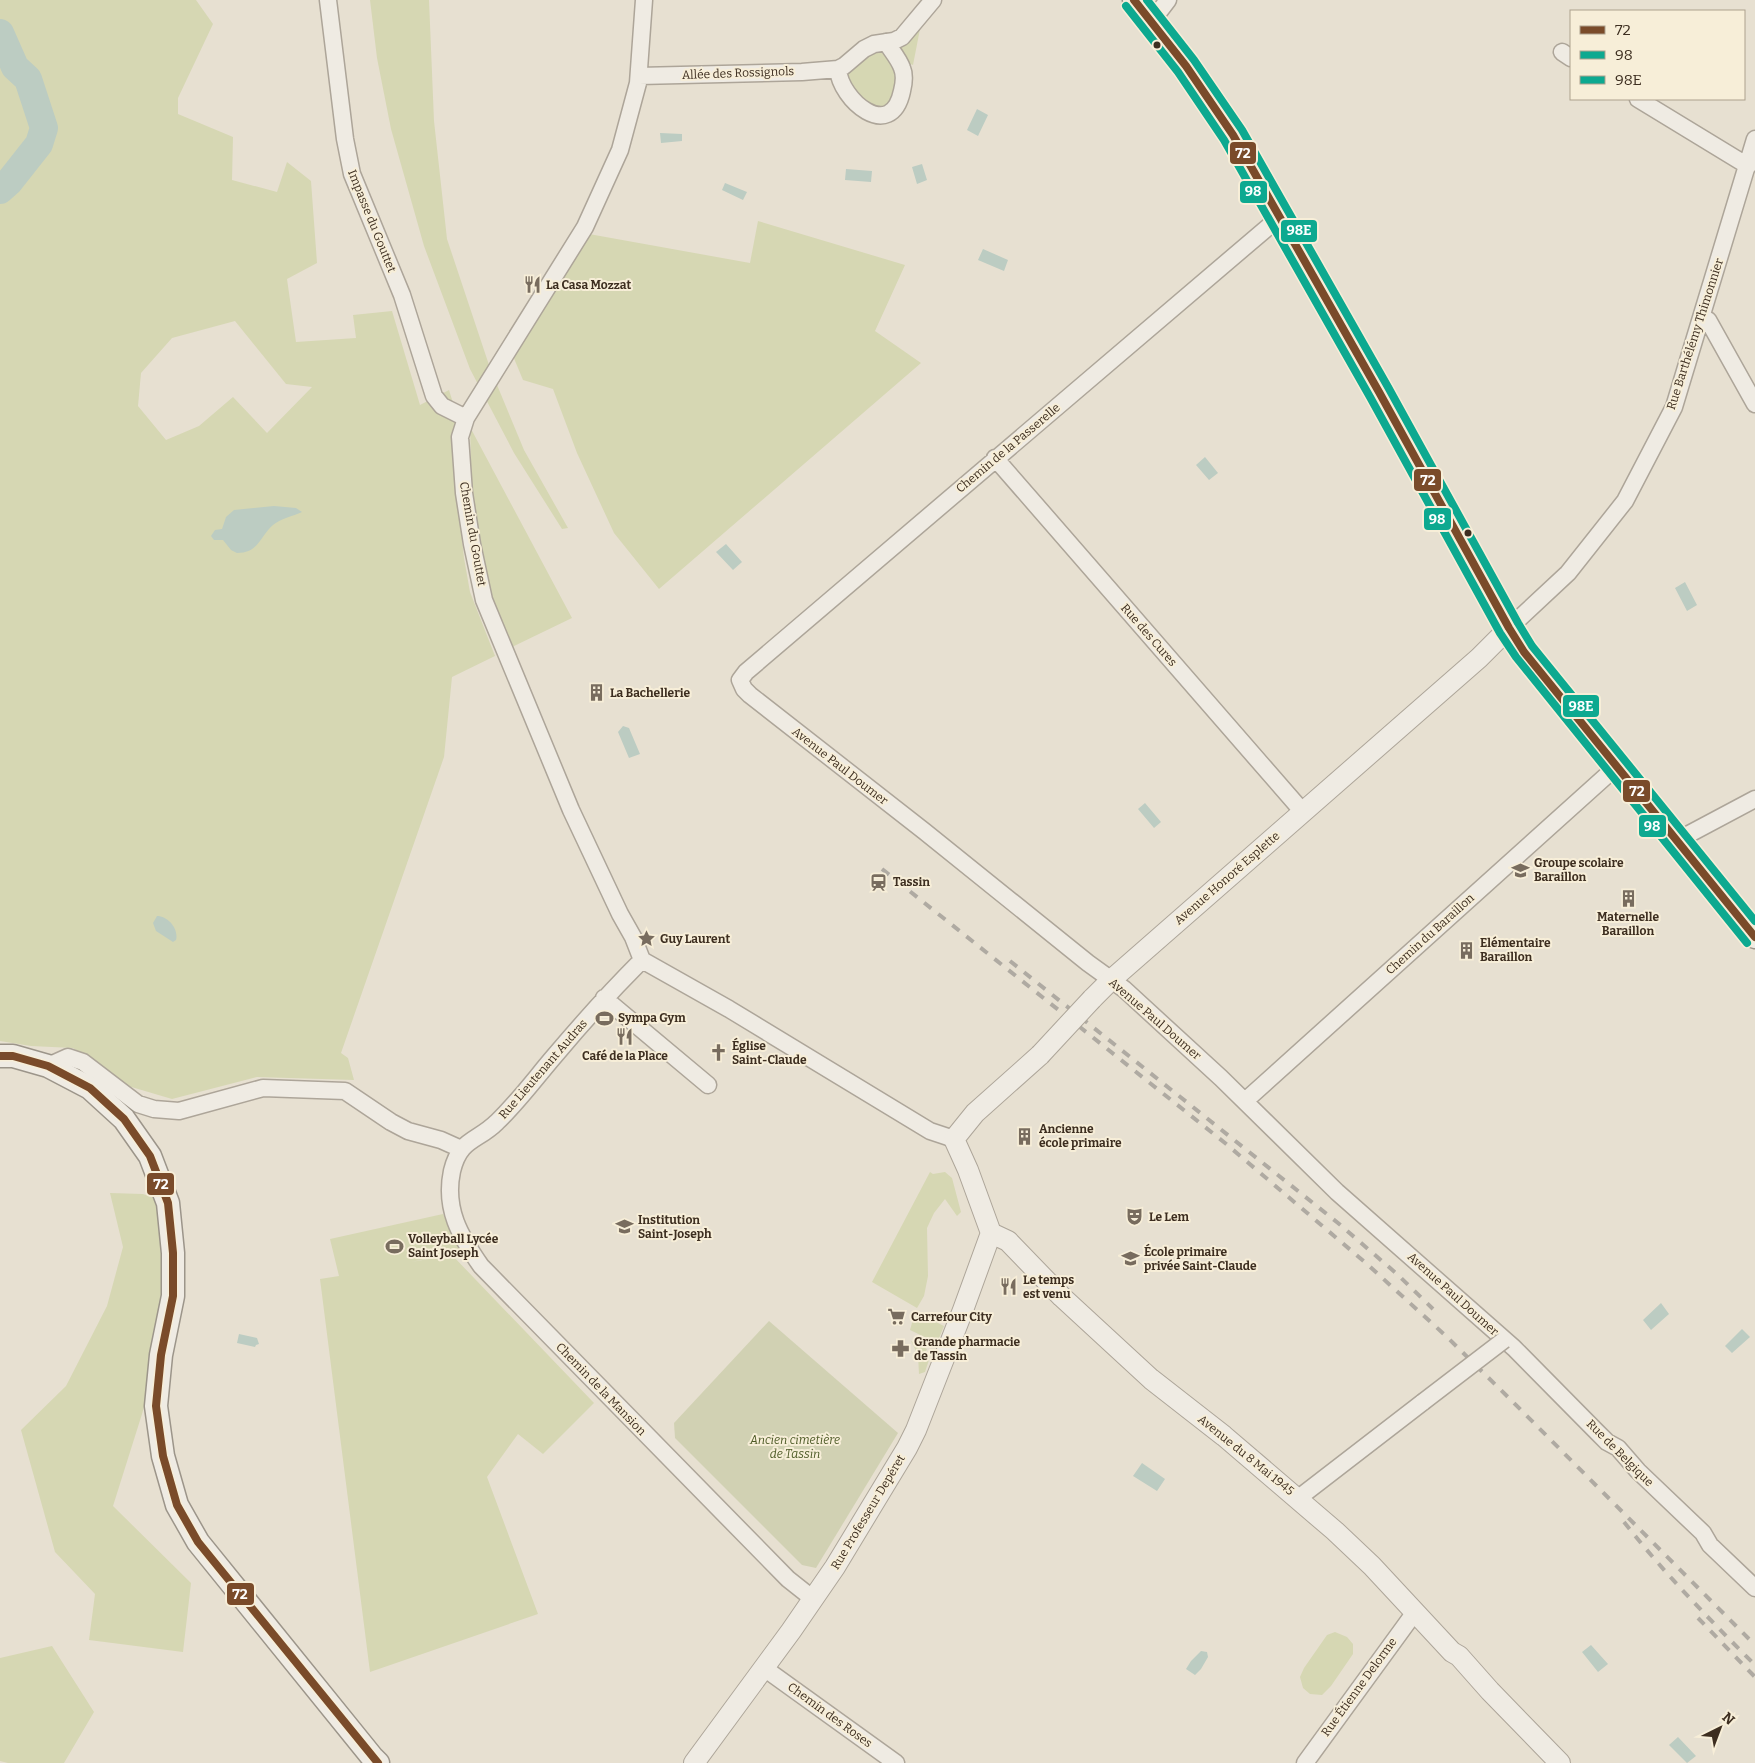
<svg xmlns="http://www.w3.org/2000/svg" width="1755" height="1763" font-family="Bitter,serif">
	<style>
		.green { fill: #d6d7b3; fill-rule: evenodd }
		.cemetery { fill: #d1d1b3 }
		.water { fill: #bcccc2 }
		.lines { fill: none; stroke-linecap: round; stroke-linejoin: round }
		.river { stroke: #bcccc2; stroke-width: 28 }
		.minor-casing { stroke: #ada599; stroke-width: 19 }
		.tertiary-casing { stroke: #ada599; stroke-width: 22 }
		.secondary-casing { stroke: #9c958a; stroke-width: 25 }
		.minor { stroke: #efebe3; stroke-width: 16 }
		.tertiary { stroke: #efebe3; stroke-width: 20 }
		.secondary { stroke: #efebe3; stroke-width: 22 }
		.rail { stroke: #afaaa2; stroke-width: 4; stroke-dasharray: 9 9; stroke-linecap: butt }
		.minor-bridge-casing { stroke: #ada599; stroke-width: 19; stroke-linecap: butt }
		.tertiary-bridge-casing { stroke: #ada599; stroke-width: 22; stroke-linecap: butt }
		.minor-bridge { stroke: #efebe3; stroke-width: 16 }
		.tertiary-bridge { stroke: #efebe3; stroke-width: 20 }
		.bus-1-casing { stroke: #f7eed8; stroke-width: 11 }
		.bus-2-casing { stroke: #f7eed8; stroke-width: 11 }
		.bus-3-casing { stroke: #f7eed8; stroke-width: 11 }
		.bus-1 { stroke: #7a4b2a; stroke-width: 8 }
		.bus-2 { stroke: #0da990; stroke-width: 8 }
		.bus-3 { stroke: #0da990; stroke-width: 8 }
		.bus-dot { fill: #3d2e20; stroke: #f7eed8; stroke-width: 2 }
		.labels { text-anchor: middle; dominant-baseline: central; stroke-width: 4; stroke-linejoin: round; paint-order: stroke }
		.street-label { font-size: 12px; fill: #3d2e20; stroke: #f7eed8 }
		.poi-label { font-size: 12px; font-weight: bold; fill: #3d2e20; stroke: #f7eed8; text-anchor: start }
		.park-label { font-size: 12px; font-style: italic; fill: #4d5a26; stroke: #f7eed8 }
		.line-badge { stroke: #f7eed8; stroke-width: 2 }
		.badge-label { font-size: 14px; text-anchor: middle; font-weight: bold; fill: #fff }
	</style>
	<rect width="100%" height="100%" fill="#e7e0d1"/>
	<!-- green -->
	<path class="green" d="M 0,0 L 196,0 L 213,24 L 178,98 L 178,114 L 233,137 L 232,180 L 277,192 L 287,162 L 311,181 L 317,263 L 287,279 L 296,342 L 356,338 L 353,315 L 392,311 L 420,405 L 449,390 L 458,419 L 451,435 L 464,558 L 470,592 L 495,656 L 452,677 L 444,757 L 341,1053 L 348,1058 L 354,1080 L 257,1077 L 172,1099 L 128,1086 L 73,1048 L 31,1046 L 0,1041 ZM 235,321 L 286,384 L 312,387 L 267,433 L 233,397 L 199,426 L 166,440 L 138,406 L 141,373 L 172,338 Z
		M 370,0 L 429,0 L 434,121 L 447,239 L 490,368 L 524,450 L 568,528 L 562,529 L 514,453 L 470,369 L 424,246 L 391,129 L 377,58 Z
		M 921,26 L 920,29 L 913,65 L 908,63 L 899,51 L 901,45 Z
		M 877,50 C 889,56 899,69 898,83 C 897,90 891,99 889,105 L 875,110 L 852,91 L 847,74 L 863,57 Z
		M 758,221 L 905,265 L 875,331 L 921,363 L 659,589 L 614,533 L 577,453 L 553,389 L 523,380 L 513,356 L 589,234 L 750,263 Z
		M 470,427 L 572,618 L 512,647 L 493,601 L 472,498 Z
		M 930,1172 L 933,1174 L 945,1172 L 952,1178 L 961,1212 L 957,1216 L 945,1199 L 934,1213 L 927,1228 L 928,1276 L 924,1296 L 917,1308 L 872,1282 Z
		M 110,1193 L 143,1194 L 168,1203 L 169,1317 L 142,1414 L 113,1506 L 191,1583 L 183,1652 L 89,1640 L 95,1594 L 55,1552 L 21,1430 L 66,1386 L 107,1306 L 123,1247 Z
		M 443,1214 L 460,1252 L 411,1262 L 452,1255 L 594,1403 L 543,1454 L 518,1434 L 487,1477 L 538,1614 L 370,1672 L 320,1279 L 339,1276 L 330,1239 Z
		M 915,1312 L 944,1326 L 937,1343 L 910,1330 Z
		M 911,1341 L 927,1349 L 923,1358 L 929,1360 L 925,1372 L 919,1374 L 918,1355 Z
		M 1335,1632 L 1347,1637 L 1353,1644 L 1353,1654 L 1331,1686 L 1322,1695 L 1310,1694 L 1303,1688 L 1300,1677 L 1304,1668 L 1327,1635 Z
		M 52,1646 L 94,1712 L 64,1763 L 8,1763 L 0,1761 L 0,1658 Z"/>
	<!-- cemetery -->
	<path class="cemetery" d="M 769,1321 L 898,1433 L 816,1568 L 802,1565 L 675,1438 L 674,1423 Z"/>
	<!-- water -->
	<path class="water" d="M 977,109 L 988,115 L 978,136 L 967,130 Z
		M 660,133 L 682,134 L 682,141 L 661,143 Z
		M 922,164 L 927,180 L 917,184 L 912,167 Z
		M 846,169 L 872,171 L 871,182 L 845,180 Z
		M 725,183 L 747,192 L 743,200 L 722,190 Z
		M 983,249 L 1008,260 L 1004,271 L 978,260 Z
		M 1205,457 L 1218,473 L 1209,480 L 1196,465 Z
		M 274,506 L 296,508 L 302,512 C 293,516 280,519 273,525 C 260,536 259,553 237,553 L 231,550 L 223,540 L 214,540 L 211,536 L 215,530 L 222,529 L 226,517 L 234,510 Z
		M 726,544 L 742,562 L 733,570 L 716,552 Z
		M 1685,582 L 1697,605 L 1687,611 L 1675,588 Z
		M 623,726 L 629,728 L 640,754 L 629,758 L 618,732 Z
		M 1145,803 L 1161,822 L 1154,828 L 1138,809 Z
		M 157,916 C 168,916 179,929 176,940 L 173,942 L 156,931 L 153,923 Z
		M 1661,1303 L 1669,1314 L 1651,1330 L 1643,1320 Z
		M 1742,1329 L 1750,1337 L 1732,1353 L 1725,1346 Z
		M 239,1334 L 257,1338 L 259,1344 L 256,1345 L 255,1347 L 237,1343 Z
		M 1142,1463 L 1165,1479 L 1157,1491 L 1133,1476 Z
		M 1591,1645 L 1608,1664 L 1598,1672 L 1582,1652 Z
		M 1201,1651 L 1207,1652 L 1208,1657 L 1201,1669 L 1195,1675 L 1186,1669 L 1191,1661 Z
		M 1678,1737 L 1696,1756 L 1687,1763 L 1669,1745 Z"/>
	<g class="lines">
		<!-- river -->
		<path class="river" d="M 0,33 L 15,67 L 28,79 L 44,128 L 39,144 L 9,182 L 0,190"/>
		<defs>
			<path id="minor" d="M 328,0 L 345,139 L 352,174 L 402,295 L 434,396 L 442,406 L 466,418
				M 1152,21 L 1168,0
				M 1562,52 L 1571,58
				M 838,69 C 840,100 891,143 902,91 C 904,83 905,75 902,68 C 899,59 891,50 886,42
				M 639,76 L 802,72 L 838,69 L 844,66 L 864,49 L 874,44 L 894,41 L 902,37 L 933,0
				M 1638,99 L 1748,166
				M 1281,216 L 746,672 L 740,680 L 744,689 L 750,695 L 924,831 L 1088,963 L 1124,989 L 1221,1078 L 1337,1192 L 1514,1348 L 1596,1431 L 1607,1442 L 1618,1448 L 1638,1471 L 1703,1533 L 1710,1545 L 1755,1588
				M 1702,318 L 1708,320 L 1755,404
				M 995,458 L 1303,812
				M 1509,628 L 1568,573 L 1625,501 L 1674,407 L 1755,139
				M 1676,841 L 1755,799
				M 642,960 L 633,937 L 620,914 L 571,810 L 484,600 L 472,544 L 464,493 L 460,437 L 466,418 L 585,227 L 620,150 L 638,83 L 644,0
				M 642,960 C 612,990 584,1021 557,1053 C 537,1076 519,1101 497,1122 C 477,1142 460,1138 452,1171 C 444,1209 460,1236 481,1266 L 788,1579 L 812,1598
				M 642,960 L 729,1009 L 930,1131 L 954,1139
				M 604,998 L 708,1085
				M 48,1066 L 68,1057 L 83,1062 L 138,1104 L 154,1109 L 179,1111 L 263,1088 L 345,1091 L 391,1122 L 408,1131 L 441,1140 L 461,1149
				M 1245,1101 L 1616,767
				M 1300,1499 L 1305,1493 L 1423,1402
				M 764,1668 L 896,1763
				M 1305,1763 L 1415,1612"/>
			<path id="tertiary" d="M 1092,999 L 1111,980 L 1479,658 L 1509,628
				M 1040,1055 L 975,1113 L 954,1139 L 968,1170 L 991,1233 L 1008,1241 L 1062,1297 L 1151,1379 L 1224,1436 L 1335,1531 L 1372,1566 L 1452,1652 L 1459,1656 L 1490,1691 L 1560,1763
				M 694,1763 L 791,1631 L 835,1567 L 907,1448 L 916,1430 L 963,1310 L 991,1233"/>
			<path id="secondary" d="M 1134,0 C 1170,44 1203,87 1233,135 L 1379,392 L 1509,628 L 1524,652 L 1755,937
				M 0,1056 L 13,1056 L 48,1066 L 90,1088 L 124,1119 L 150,1156 L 168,1203 L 173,1253 L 173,1296 L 161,1355 L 156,1406 L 163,1456 L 177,1505 L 198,1542 L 372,1757 L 378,1763"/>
		</defs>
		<!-- minor casing -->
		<use href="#minor" class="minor-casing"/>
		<!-- tertiary casing -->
		<use href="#tertiary" class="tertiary-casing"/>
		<!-- secondary casing -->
		<use href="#secondary" class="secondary-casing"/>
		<!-- minor -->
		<use href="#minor" class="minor"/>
		<!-- tertiary -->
		<use href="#tertiary" class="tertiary"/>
		<!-- secondary -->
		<use href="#secondary" class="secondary"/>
		<!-- rail -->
		<path class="rail" d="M 882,869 L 1225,1143 L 1367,1264 L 1446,1336 L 1511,1400 L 1755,1645
			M 1010,961 L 1338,1223 L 1397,1274 L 1433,1309
			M 1624,1522 C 1664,1573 1709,1619 1755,1665
			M 1698,1618 L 1755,1677"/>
		<defs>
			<path id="minor-bridge" d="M 1423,1402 L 1504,1340"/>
			<path id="tertiary-bridge" d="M 1040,1055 L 1092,999"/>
		</defs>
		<!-- minor-bridge casing -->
		<use href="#minor-bridge" class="minor-bridge-casing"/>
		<!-- tertiary-bridge casing -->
		<use href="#tertiary-bridge" class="tertiary-bridge-casing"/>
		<!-- minor-bridge -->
		<use href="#minor-bridge" class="minor-bridge"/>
		<!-- tertiary-bridge -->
		<use href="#tertiary-bridge" class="tertiary-bridge"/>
		<defs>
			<path id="bus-1" d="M 1134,0 L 1186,66 L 1233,135 L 1379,392 L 1509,628 L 1524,652 L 1755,937
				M 0,1056 L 13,1056 L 48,1066 L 90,1088 L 124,1119 L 150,1156 L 168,1203 L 173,1253 L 173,1296 L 161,1355 L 156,1406 L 163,1456 L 177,1505 L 198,1542 L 378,1763"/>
			<path id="bus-2" d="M 1126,6 L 1178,72 L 1224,140 L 1370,397 L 1500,633 L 1516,657 L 1747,943"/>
			<path id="bus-3" d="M 1147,0 L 1194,60 L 1242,130 L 1388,387 L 1518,623 L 1532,646 L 1755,921"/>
		</defs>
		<!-- bus-1 casing -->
		<use href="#bus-1" class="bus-1-casing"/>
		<!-- bus-2 casing -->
		<use href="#bus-2" class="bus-2-casing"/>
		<!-- bus-3 casing -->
		<use href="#bus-3" class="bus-3-casing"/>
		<!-- bus-1 -->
		<use href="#bus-1" class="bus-1"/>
		<!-- bus-2 -->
		<use href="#bus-2" class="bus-2"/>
		<!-- bus-3 -->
		<use href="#bus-3" class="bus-3"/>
	</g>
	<!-- icons -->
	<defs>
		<symbol id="restaurant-bare" viewBox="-9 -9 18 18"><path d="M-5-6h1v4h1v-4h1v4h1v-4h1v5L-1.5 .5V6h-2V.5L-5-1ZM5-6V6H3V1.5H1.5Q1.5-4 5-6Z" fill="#786c5e" stroke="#f7eed8" stroke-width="2.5" paint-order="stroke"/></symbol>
		<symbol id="building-bare" viewBox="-9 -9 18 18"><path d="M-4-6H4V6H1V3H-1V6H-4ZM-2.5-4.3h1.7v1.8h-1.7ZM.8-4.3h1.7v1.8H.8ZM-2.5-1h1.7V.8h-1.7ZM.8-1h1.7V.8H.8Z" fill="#786c5e" stroke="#f7eed8" stroke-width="2.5" paint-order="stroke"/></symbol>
		<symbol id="school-bare" viewBox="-9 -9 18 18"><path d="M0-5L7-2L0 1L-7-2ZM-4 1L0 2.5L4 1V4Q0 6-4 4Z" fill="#786c5e" stroke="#f7eed8" stroke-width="2.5" paint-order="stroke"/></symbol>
		<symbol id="station-bare" viewBox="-9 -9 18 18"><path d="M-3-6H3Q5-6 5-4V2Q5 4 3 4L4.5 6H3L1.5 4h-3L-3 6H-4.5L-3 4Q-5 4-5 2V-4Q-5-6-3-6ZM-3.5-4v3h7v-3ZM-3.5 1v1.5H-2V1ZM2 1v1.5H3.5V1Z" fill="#786c5e" stroke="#f7eed8" stroke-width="2.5" paint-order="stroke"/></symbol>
		<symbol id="sight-bare" viewBox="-9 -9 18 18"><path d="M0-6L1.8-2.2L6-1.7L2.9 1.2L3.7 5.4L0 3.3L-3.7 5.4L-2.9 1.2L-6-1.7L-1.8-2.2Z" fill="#786c5e" stroke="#f7eed8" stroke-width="2.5" paint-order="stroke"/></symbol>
		<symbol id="stadium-bare" viewBox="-9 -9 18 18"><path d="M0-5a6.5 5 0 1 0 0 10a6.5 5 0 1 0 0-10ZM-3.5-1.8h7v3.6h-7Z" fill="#786c5e" stroke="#f7eed8" stroke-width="2.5" paint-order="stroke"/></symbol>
		<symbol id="church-bare" viewBox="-9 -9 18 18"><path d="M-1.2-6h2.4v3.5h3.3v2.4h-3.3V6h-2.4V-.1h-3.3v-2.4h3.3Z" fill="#786c5e" stroke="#f7eed8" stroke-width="2.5" paint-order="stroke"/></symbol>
		<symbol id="theatre-bare" viewBox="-9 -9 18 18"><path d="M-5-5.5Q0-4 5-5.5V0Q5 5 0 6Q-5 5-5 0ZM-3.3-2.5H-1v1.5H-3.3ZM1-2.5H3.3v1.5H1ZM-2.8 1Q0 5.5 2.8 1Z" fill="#786c5e" stroke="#f7eed8" stroke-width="2.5" paint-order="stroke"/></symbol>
		<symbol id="supermarket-bare" viewBox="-9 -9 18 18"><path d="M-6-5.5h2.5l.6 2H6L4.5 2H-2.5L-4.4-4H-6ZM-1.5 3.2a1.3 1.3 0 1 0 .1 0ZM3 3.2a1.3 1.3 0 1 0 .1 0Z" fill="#786c5e" stroke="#f7eed8" stroke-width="2.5" paint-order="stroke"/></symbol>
		<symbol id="pharmacy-bare" viewBox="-9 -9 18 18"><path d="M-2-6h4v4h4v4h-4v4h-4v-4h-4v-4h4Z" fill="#786c5e" stroke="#f7eed8" stroke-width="2.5" paint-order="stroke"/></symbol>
	</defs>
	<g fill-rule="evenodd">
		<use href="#restaurant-bare" x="520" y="272" width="25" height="25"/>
		<use href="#building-bare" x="584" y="680" width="25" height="25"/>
		<use href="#school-bare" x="1508" y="858" width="25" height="25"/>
		<use href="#station-bare" x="866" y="870" width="25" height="25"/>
		<use href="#building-bare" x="1616" y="886" width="25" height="25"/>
		<use href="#sight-bare" x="634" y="926" width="25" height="25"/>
		<use href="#building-bare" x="1454" y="938" width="25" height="25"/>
		<use href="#stadium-bare" x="592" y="1006" width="25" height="25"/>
		<use href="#restaurant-bare" x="612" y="1024" width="25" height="25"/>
		<use href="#church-bare" x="706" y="1040" width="25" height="25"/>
		<use href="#building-bare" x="1012" y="1124" width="25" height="25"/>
		<use href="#theatre-bare" x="1122" y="1204" width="25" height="25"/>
		<use href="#school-bare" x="612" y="1214" width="25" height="25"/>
		<use href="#stadium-bare" x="382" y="1234" width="25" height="25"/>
		<use href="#school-bare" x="1118" y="1246" width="25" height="25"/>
		<use href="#restaurant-bare" x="996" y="1274" width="25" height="25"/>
		<use href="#supermarket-bare" x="884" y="1304" width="25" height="25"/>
		<use href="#pharmacy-bare" x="888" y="1336" width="25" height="25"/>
	</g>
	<!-- markers -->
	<g class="bus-dot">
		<circle cx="1157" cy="45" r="4.5"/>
		<circle cx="1468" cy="533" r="4.5"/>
	</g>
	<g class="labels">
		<!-- street labels -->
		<g class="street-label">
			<text transform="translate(738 73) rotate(-2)">Allée des Rossignols</text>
			<text transform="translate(372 221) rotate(68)">Impasse du Gouttet</text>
			<text transform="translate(1695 334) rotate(-72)">Rue Barthélémy Thimonnier</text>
			<text transform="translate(1008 448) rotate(-40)">Chemin de la Passerelle</text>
			<text transform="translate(473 534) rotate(80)">Chemin du Gouttet</text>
			<text transform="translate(1149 635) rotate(49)">Rue des Cures</text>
			<text transform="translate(840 766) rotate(38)">Avenue Paul Doumer</text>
			<text transform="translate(1227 878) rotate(-41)">Avenue Honoré Esplette</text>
			<text transform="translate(1430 934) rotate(-42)">Chemin du Baraillon</text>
			<text transform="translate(1155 1019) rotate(41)">Avenue Paul Doumer</text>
			<text transform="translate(543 1069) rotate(-49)">Rue Lieutenant Audras</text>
			<text transform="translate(1453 1294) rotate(42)">Avenue Paul Doumer</text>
			<text transform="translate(601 1389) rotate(46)">Chemin de la Mansion</text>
			<text transform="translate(1620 1453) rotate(45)">Rue de Belgique</text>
			<text transform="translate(1246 1455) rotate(39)">Avenue du 8 Mai 1945</text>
			<text transform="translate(868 1512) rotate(-59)">Rue Professeur Depéret</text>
			<text transform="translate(1359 1687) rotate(-54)">Rue Étienne Delorme</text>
			<text transform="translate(830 1715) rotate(36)">Chemin des Roses</text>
		</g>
		<!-- poi labels -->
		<g class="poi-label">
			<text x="546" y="285">La Casa Mozzat</text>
			<text x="610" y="693">La Bachellerie</text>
			<text x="1534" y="863">Groupe scolaire<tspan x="1534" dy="14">Baraillon</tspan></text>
			<text x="893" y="882">Tassin</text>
			<text x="1628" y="917" text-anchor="middle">Maternelle<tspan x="1628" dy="14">Baraillon</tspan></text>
			<text x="660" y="939">Guy Laurent</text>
			<text x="1480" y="943">Elémentaire<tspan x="1480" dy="14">Baraillon</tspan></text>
			<text x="618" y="1018">Sympa Gym</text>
			<text x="732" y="1046">Église<tspan x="732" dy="14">Saint-Claude</tspan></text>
			<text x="625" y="1056" text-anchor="middle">Café de la Place</text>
			<text x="1039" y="1129">Ancienne<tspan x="1039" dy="14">école primaire</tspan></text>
			<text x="1149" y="1217">Le Lem</text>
			<text x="638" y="1220">Institution<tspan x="638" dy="14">Saint-Joseph</tspan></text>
			<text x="408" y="1239">Volleyball Lycée<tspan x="408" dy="14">Saint Joseph</tspan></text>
			<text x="1144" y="1252">École primaire<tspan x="1144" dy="14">privée Saint-Claude</tspan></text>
			<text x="1023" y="1280">Le temps<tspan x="1023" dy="14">est venu</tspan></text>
			<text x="911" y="1317">Carrefour City</text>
			<text x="914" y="1342">Grande pharmacie<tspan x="914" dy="14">de Tassin</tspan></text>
		</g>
		<!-- park labels -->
		<g class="park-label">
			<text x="795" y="1440">Ancien cimetière<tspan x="795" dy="14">de Tassin</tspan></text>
		</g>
	</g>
	<g class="line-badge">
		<rect x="1229" y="141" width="28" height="24" rx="5" fill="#7a4b2a"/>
		<rect x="1239" y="180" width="29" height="24" rx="5" fill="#0da990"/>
		<rect x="1280" y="219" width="38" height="24" rx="5" fill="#0da990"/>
		<rect x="1413" y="468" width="29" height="24" rx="5" fill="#7a4b2a"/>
		<rect x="1423" y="507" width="29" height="24" rx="5" fill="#0da990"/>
		<rect x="1562" y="694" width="38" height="24" rx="5" fill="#0da990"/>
		<rect x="1622" y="779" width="29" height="24" rx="5" fill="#7a4b2a"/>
		<rect x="1638" y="814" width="29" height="24" rx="5" fill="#0da990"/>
		<rect x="146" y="1172" width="29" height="24" rx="5" fill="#7a4b2a"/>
		<rect x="226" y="1582" width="29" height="24" rx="5" fill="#7a4b2a"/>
	</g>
	<g class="badge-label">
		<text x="1243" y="158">72</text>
		<text x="1253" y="196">98</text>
		<text x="1299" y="235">98E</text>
		<text x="1428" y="485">72</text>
		<text x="1437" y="524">98</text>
		<text x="1581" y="711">98E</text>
		<text x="1637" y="796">72</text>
		<text x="1652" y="831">98</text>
		<text x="161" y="1189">72</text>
		<text x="240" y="1599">72</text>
	</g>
	<!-- legend -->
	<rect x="1570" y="10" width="175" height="90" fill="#f7eed8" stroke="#ada18e"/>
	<rect x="1580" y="26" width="25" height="8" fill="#7a4b2a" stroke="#ada18e"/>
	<text x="1615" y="35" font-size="15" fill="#3d2e20">72</text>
	<rect x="1580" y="51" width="25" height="8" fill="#0da990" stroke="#ada18e"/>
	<text x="1615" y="60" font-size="15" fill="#3d2e20">98</text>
	<rect x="1580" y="76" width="25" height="8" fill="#0da990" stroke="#ada18e"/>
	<text x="1615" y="85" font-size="15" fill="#3d2e20">98E</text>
	<!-- north arrow -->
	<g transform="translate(1720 1728) rotate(42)" stroke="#f7eed8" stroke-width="4" paint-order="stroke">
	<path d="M0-4L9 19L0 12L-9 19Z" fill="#3d2e20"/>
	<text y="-8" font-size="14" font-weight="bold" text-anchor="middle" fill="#3d2e20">N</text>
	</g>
</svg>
